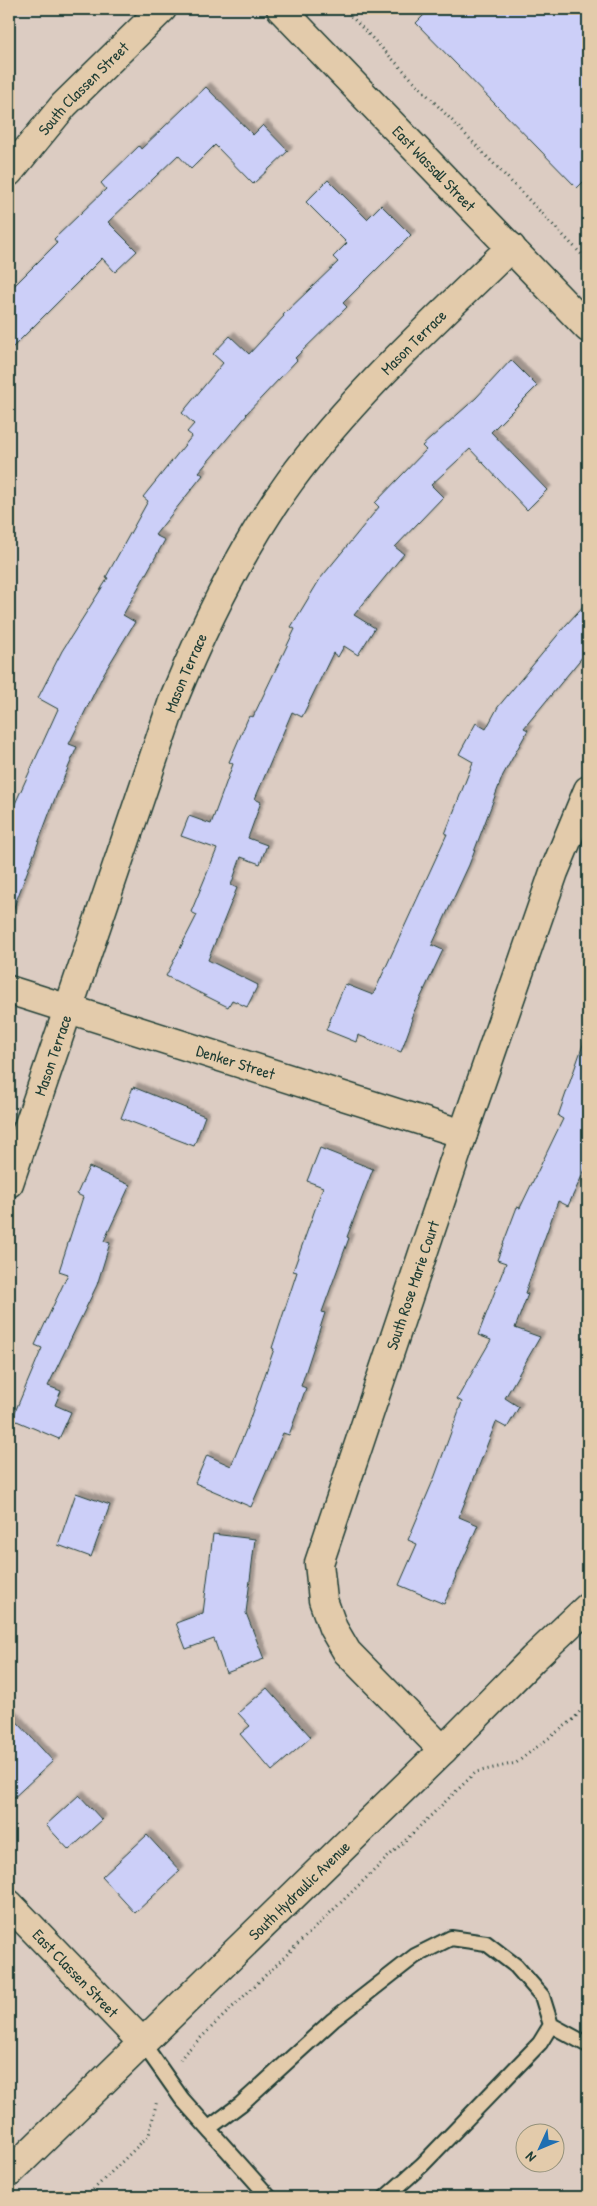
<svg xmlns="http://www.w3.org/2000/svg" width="597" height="2206" font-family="'Patrick Hand',sans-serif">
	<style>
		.building { fill: #cccff8; stroke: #1f3d34; filter: url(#shadow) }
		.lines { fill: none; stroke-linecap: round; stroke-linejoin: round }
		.lane-casing { stroke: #1f3d34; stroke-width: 18 }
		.street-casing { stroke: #1f3d34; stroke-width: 31 }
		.secondary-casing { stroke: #1f3d34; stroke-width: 31 }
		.path { stroke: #1f3d34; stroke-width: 3; stroke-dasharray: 1 4; stroke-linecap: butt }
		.lane { stroke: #e3cbab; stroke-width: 14 }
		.street { stroke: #e3cbab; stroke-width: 28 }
		.secondary { stroke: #e3cbab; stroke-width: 28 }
		.labels { text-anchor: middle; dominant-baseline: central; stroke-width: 4; stroke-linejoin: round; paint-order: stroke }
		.street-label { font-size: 16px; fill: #1f3d34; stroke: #e3cbab }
	</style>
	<defs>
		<filter id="shadow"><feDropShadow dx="4.5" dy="-4.5" stdDeviation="1" flood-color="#0004"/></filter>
	</defs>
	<rect width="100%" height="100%" fill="#dcccc2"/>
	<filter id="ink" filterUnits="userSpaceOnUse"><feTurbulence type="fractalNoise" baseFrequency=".02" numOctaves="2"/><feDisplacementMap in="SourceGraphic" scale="10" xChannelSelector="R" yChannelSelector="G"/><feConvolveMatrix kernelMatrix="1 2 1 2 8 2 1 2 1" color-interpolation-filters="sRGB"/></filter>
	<g filter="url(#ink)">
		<!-- building -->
		<path class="building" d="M 430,9 L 588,9 L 588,177 L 577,188 L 416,23 Z
			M 206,87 L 253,135 L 263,125 L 288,151 L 253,184 L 215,145 L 191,169 L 178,155 L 108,222 L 137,251 L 115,272 L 102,258 L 9,351 L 9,291 L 57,243 L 54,239 L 106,189 L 101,183 L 139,146 L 141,149 Z
			M 328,180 L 367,219 L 381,205 L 411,235 L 343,303 L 347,307 L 295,358 L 297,360 L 246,414 L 247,415 L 199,472 L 203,475 L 155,535 L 165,540 L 123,615 L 135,622 L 104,673 L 69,744 L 77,747 L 54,801 L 11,915 L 9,914 L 9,817 L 58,709 L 38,698 L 62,651 L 108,578 L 106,577 L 148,501 L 143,497 L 192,436 L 187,432 L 194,424 L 182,413 L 223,363 L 213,354 L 230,336 L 249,354 L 284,316 L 283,315 L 338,262 L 333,257 L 347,243 L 306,202 Z
			M 511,360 L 537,386 L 491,432 L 547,490 L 527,510 L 470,449 L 431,485 L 443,497 L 395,547 L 404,554 L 354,615 L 375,628 L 358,655 L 344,646 L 338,657 L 333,653 L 302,717 L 292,712 L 255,799 L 261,802 L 248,838 L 267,845 L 260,864 L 241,857 L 231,885 L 237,888 L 208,960 L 258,985 L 247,1007 L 232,1000 L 228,1007 L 166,976 L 197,915 L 191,912 L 217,849 L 181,836 L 189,816 L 211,824 L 233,764 L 229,762 L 249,716 L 253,717 L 295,629 L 291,627 L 320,579 L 379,507 L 375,503 L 426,450 L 422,446 L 476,398 Z
			M 588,601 L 588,650 L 524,728 L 528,730 L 503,775 L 469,865 L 432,945 L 443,950 L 411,1018 L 413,1019 L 401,1052 L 358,1035 L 356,1042 L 326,1030 L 345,984 L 373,995 L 447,834 L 445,834 L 473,762 L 459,754 L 476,723 L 486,729 L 498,707 L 566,625 Z
			M 585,1039 L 588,1040 L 588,1163 L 568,1206 L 558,1201 L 525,1293 L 528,1294 L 515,1328 L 540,1337 L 505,1398 L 519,1407 L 507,1428 L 496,1422 L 459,1517 L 478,1525 L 444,1604 L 399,1585 L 417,1544 L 408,1540 L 435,1476 L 462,1402 L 457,1399 L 491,1340 L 478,1335 L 506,1263 L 497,1260 L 517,1207 L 520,1208 L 563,1119 L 558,1116 Z
			M 133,1087 L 205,1116 L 194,1146 L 121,1118 Z
			M 320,1148 L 373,1169 L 347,1237 L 349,1238 L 322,1312 L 325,1313 L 301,1386 L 306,1388 L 289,1435 L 283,1433 L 251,1507 L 195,1483 L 207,1455 L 231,1466 L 247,1427 L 274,1349 L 272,1348 L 297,1272 L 293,1271 L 323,1187 L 307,1181 Z
			M 89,1167 L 130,1185 L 104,1241 L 110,1243 L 97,1285 L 48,1386 L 61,1391 L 55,1405 L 71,1412 L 59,1439 L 12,1419 L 42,1348 L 35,1345 L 68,1274 L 59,1271 L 83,1197 L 77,1194 Z
			M 76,1493 L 110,1505 L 91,1557 L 58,1545 Z
			M 213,1534 L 255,1539 L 246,1613 L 264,1659 L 226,1673 L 214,1639 L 186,1649 L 176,1623 L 203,1613 Z
			M 267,1688 L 311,1737 L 272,1771 L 240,1734 L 250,1726 L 238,1713 Z
			M 9,1713 L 53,1761 L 9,1802 Z
			M 79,1795 L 102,1820 L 69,1850 L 46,1825 Z
			M 147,1835 L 180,1871 L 135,1913 L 102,1877 Z"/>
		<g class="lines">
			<defs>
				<path id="lane" d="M 551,2025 L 588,2045
					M 142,2042 L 182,2099 L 269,2197
					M 209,2128 L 241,2104 L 333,2020 L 415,1956 L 451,1938 L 486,1943 L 516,1966 L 542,1996 L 551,2025 L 540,2043 L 422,2165 L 386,2197"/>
				<g id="street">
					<path id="s1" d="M 281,9 L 588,328"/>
					<path id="s2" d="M 9,172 L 64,105 L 162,9"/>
					<path id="s3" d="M 9,990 L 463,1134"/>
					<path id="s4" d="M 9,1183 L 174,698 C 205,623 242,547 290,481 C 353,395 435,321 511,247"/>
					<path id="s5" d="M 443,1750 L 347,1652 L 333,1628 L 323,1600 L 319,1563 L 463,1134 L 554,872 L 588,790"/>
					<path id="s6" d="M 9,1904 L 142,2042"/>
				</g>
				<g id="secondary">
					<path id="s7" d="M 9,2173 L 443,1750 L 533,1659 L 588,1607"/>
				</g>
			</defs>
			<!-- lane casing -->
			<use href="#lane" class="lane-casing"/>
			<!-- street casing -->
			<use href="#street" class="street-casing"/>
			<!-- secondary casing -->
			<use href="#secondary" class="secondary-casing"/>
			<!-- path -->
			<path class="path" d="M 344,9 L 588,261
				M 180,2060 L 185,2053 L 476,1772 L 516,1763 L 574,1719 L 588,1701
				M 86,2197 L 149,2135 L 157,2100"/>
			<!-- lane -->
			<use href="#lane" class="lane"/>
			<!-- street -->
			<use href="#street" class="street"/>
			<!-- secondary -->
			<use href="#secondary" class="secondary"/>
		</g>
	</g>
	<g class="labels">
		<!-- street labels -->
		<g class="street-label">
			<text stroke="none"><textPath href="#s2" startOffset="112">South Classen Street</textPath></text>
			<text stroke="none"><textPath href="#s1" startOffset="221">East Wassall Street</textPath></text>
			<text stroke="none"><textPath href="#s4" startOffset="945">Mason Terrace</textPath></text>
			<text stroke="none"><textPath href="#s4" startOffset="540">Mason Terrace</textPath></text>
			<text stroke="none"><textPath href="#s4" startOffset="135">Mason Terrace</textPath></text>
			<text stroke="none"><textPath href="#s3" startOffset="238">Denker Street</textPath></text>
			<text stroke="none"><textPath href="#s5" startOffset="525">South Rose Marie Court</textPath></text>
			<text stroke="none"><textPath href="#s7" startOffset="405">South Hydraulic Avenue</textPath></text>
			<text stroke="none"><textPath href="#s6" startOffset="96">East Classen Street</textPath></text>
		</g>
	</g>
	<!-- margin -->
	<rect width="597" height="2206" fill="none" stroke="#e3cbab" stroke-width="30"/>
	<rect x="15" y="15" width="567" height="2176" fill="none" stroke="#1f3d34" stroke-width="2" filter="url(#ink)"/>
	<!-- north arrow -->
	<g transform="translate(540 2148) rotate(226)"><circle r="24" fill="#e3cbab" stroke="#95927b"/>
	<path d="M0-4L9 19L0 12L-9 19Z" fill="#1f6fb2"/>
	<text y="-8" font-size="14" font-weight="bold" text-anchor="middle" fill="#1f3d34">N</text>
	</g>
</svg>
